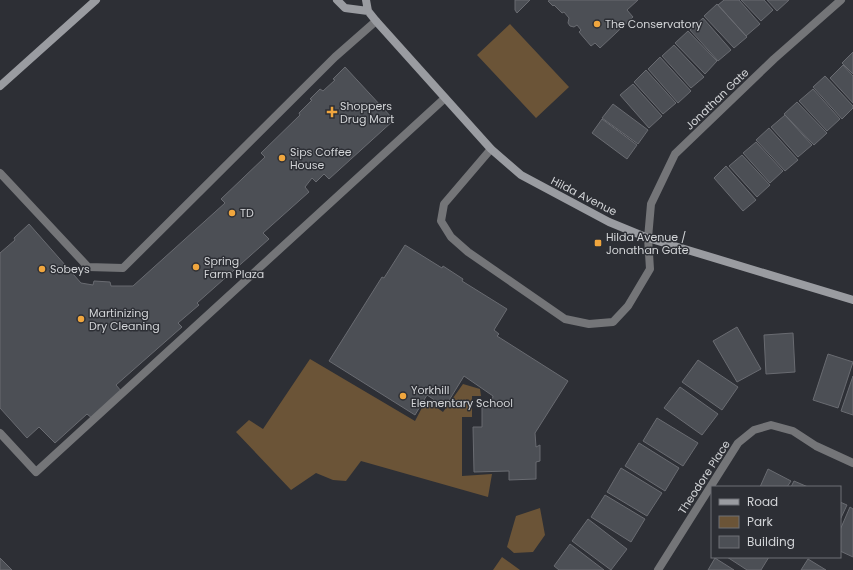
<svg xmlns="http://www.w3.org/2000/svg" width="853" height="570" font-family="Poppins,sans-serif">
	<style>
		.green { fill: #6b5437 }
		.building { fill: #4c4f55; stroke: #696b71 }
		.lines { fill: none; stroke-linecap: round; stroke-linejoin: round }
		.lane { stroke: #747578; stroke-width: 8 }
		.street { stroke: #747578; stroke-width: 8 }
		.secondary { stroke: #9a9ca1; stroke-width: 8 }
		.poi-dot { fill: #f0a63e; stroke: #2d2f35; stroke-width: 1.5 }
		.labels { text-anchor: middle; dominant-baseline: central; stroke-width: 3; stroke-linejoin: round; paint-order: stroke }
		.poi-label { font-size: 11px; fill: #d2d4d7; stroke: #2d2f35; text-anchor: start }
		.street-label { font-size: 11px; fill: #d2d4d7; stroke: #2d2f35 }
	</style>
	<rect width="100%" height="100%" fill="#2d2f35"/>
	<!-- green -->
	<path class="green" d="M 510,24 L 569,87 L 536,118 L 477,55 Z
		M 310,359 L 415,421 L 426,400 L 443,412 L 463,384 L 480,389 L 481,396 L 472,396 L 472,417 L 462,417 L 462,476 L 492,474 L 488,497 L 361,461 L 346,481 L 333,480 L 316,473 L 291,490 L 236,432 L 249,420 L 263,429 Z
		M 540,508 L 545,535 L 533,552 L 514,553 L 507,547 L 516,516 Z
		M 502,557 L 520,570 L 493,570 Z"/>
	<!-- building -->
	<path class="building" d="M 515,0 L 530,0 L 517,13 L 515,10 Z
		M 550,0 L 638,0 L 627,10 L 633,17 L 600,48 L 595,43 L 591,46 L 579,32 L 581,30 L 577,25 L 574,27 L 570,26 L 568,23 L 569,18 L 564,12 L 562,13 L 554,5 L 553,6 L 548,1 Z
		M 724,0 L 739,0 L 760,24 L 746,36 L 718,5 Z
		M 741,0 L 764,0 L 773,10 L 761,21 Z
		M 767,0 L 789,0 L 777,11 Z
		M 717,4 L 747,37 L 734,48 L 704,16 Z
		M 703,18 L 731,50 L 718,61 L 690,30 Z
		M 688,31 L 717,61 L 705,74 L 675,43 Z
		M 674,45 L 704,77 L 691,88 L 662,56 Z
		M 853,52 L 853,74 L 842,63 Z
		M 660,57 L 691,91 L 678,103 L 648,69 Z
		M 843,65 L 853,76 L 853,103 L 830,78 Z
		M 345,67 L 394,120 L 329,179 L 324,174 L 316,182 L 312,178 L 305,187 L 309,192 L 263,233 L 269,239 L 197,303 L 199,305 L 178,323 L 182,327 L 116,385 L 122,392 L 93,419 L 87,414 L 55,443 L 39,427 L 27,438 L 0,408 L 0,253 L 15,240 L 14,238 L 29,224 L 81,283 L 93,285 L 94,281 L 110,282 L 111,286 L 133,286 L 225,203 L 221,199 L 265,157 L 261,153 L 300,115 L 299,113 L 312,100 L 310,99 L 320,89 L 323,91 L 335,80 L 333,79 Z
		M 646,70 L 676,103 L 663,114 L 634,82 Z
		M 825,76 L 853,106 L 853,108 L 842,119 L 813,87 Z
		M 633,84 L 662,116 L 649,128 L 620,95 Z
		M 813,89 L 840,119 L 827,131 L 799,101 Z
		M 797,102 L 827,133 L 814,145 L 784,114 Z
		M 613,104 L 648,130 L 638,144 L 602,118 Z
		M 785,115 L 812,145 L 798,157 L 771,127 Z
		M 602,119 L 637,145 L 627,159 L 592,133 Z
		M 769,128 L 798,160 L 785,171 L 756,140 Z
		M 756,142 L 783,171 L 770,183 L 743,153 Z
		M 742,155 L 770,185 L 757,197 L 729,166 Z
		M 726,166 L 756,200 L 743,211 L 714,178 Z
		M 405,245 L 442,268 L 443,266 L 463,279 L 462,281 L 507,309 L 494,330 L 499,334 L 497,336 L 568,381 L 535,433 L 536,447 L 540,445 L 540,461 L 536,462 L 536,479 L 509,480 L 509,471 L 474,472 L 473,427 L 482,427 L 482,406 L 491,407 L 493,396 L 464,376 L 445,407 L 427,395 L 415,415 L 329,361 L 382,277 L 384,278 Z
		M 737,327 L 761,369 L 737,382 L 713,341 Z
		M 793,333 L 795,372 L 766,374 L 764,335 Z
		M 828,354 L 853,362 L 838,408 L 813,400 Z
		M 698,360 L 738,387 L 722,410 L 682,382 Z
		M 853,376 L 853,415 L 841,411 Z
		M 680,387 L 718,414 L 702,435 L 664,408 Z
		M 657,418 L 698,443 L 683,466 L 643,441 Z
		M 639,443 L 679,468 L 665,491 L 625,466 Z
		M 621,468 L 662,493 L 647,516 L 607,492 Z
		M 768,469 L 791,481 L 787,487 L 760,487 Z
		M 794,481 L 808,487 L 791,487 Z
		M 605,495 L 645,519 L 631,542 L 591,517 Z
		M 840,502 L 847,505 L 840,520 Z
		M 850,507 L 853,509 L 853,557 L 840,551 L 840,530 Z
		M 588,519 L 627,549 L 611,570 L 572,541 Z
		M 570,544 L 604,570 L 559,570 L 554,566 Z
		M 727,557 L 769,557 L 761,570 L 747,570 Z
		M 0,558 L 12,570 L 0,570 Z
		M 715,558 L 734,570 L 708,570 Z
		M 808,559 L 826,570 L 801,570 Z"/>
	<g class="lines">
		<!-- lane -->
		<path class="lane" d="M 491,149 L 444,204 L 441,221 L 451,237 L 468,252 L 565,319 L 589,324 L 613,322 L 628,306 L 650,269 L 648,238
			M 0,173 L 88,267 L 123,268 L 335,57 L 376,21
			M 0,433 L 36,472 L 445,98"/>
		<!-- street -->
		<path class="street" d="M 648,238 L 651,204 L 675,154 L 774,59 L 841,0
			M 658,570 L 738,443 L 754,430 L 771,425 L 793,431 L 816,446 L 853,463"/>
		<!-- secondary -->
		<path class="secondary" d="M 337,0 L 345,8 L 368,11
			M 366,0 L 368,11 L 376,21 L 491,149 L 521,175 L 609,222 L 648,238 L 853,300
			M 0,86 L 96,0"/>
	</g>
	<!-- markers -->
	<g class="poi-dot">
		<circle cx="597" cy="24" r="4"/>
		<path d="M330 106h4v4h4v4h-4v4h-4v-4h-4v-4h4z"/>
		<circle cx="282" cy="158" r="4"/>
		<circle cx="232" cy="213" r="4"/>
		<rect x="594" y="239" width="8" height="8" rx="2"/>
		<circle cx="196" cy="267" r="4"/>
		<circle cx="42" cy="269" r="4"/>
		<circle cx="81" cy="319" r="4"/>
		<circle cx="403" cy="396" r="4"/>
	</g>
	<g class="labels">
		<!-- poi labels -->
		<g class="poi-label">
			<text x="605" y="24">The Conservatory</text>
			<text x="340" y="106">Shoppers<tspan x="340" dy="13">Drug Mart</tspan></text>
			<text x="290" y="152">Sips Coffee<tspan x="290" dy="13">House</tspan></text>
			<text x="240" y="213">TD</text>
			<text x="606" y="237">Hilda Avenue /<tspan x="606" dy="13">Jonathan Gate</tspan></text>
			<text x="204" y="261">Spring<tspan x="204" dy="13">Farm Plaza</tspan></text>
			<text x="50" y="269">Sobeys</text>
			<text x="89" y="313">Martinizing<tspan x="89" dy="13">Dry Cleaning</tspan></text>
			<text x="411" y="390">Yorkhill<tspan x="411" dy="13">Elementary School</tspan></text>
		</g>
		<!-- street labels -->
		<g class="street-label">
			<text transform="translate(717 99) rotate(-44)">Jonathan Gate</text>
			<text transform="translate(584 196) rotate(27)">Hilda Avenue</text>
			<text transform="translate(704 477) rotate(-57)">Theodore Place</text>
		</g>
	</g>
	<!-- legend -->
	<rect x="711" y="486" width="130" height="72" fill="#2d2f35" stroke="#6f7176"/>
	<rect x="719" y="499" width="20" height="6" fill="#9a9ca1" stroke="#6f7176"/>
	<text x="747" y="506" font-size="12" fill="#d2d4d7">Road</text>
	<rect x="719" y="516" width="20" height="12" fill="#6b5437" stroke="#6f7176"/>
	<text x="747" y="526" font-size="12" fill="#d2d4d7">Park</text>
	<rect x="719" y="536" width="20" height="12" fill="#4c4f55" stroke="#6f7176"/>
	<text x="747" y="546" font-size="12" fill="#d2d4d7">Building</text>
</svg>
